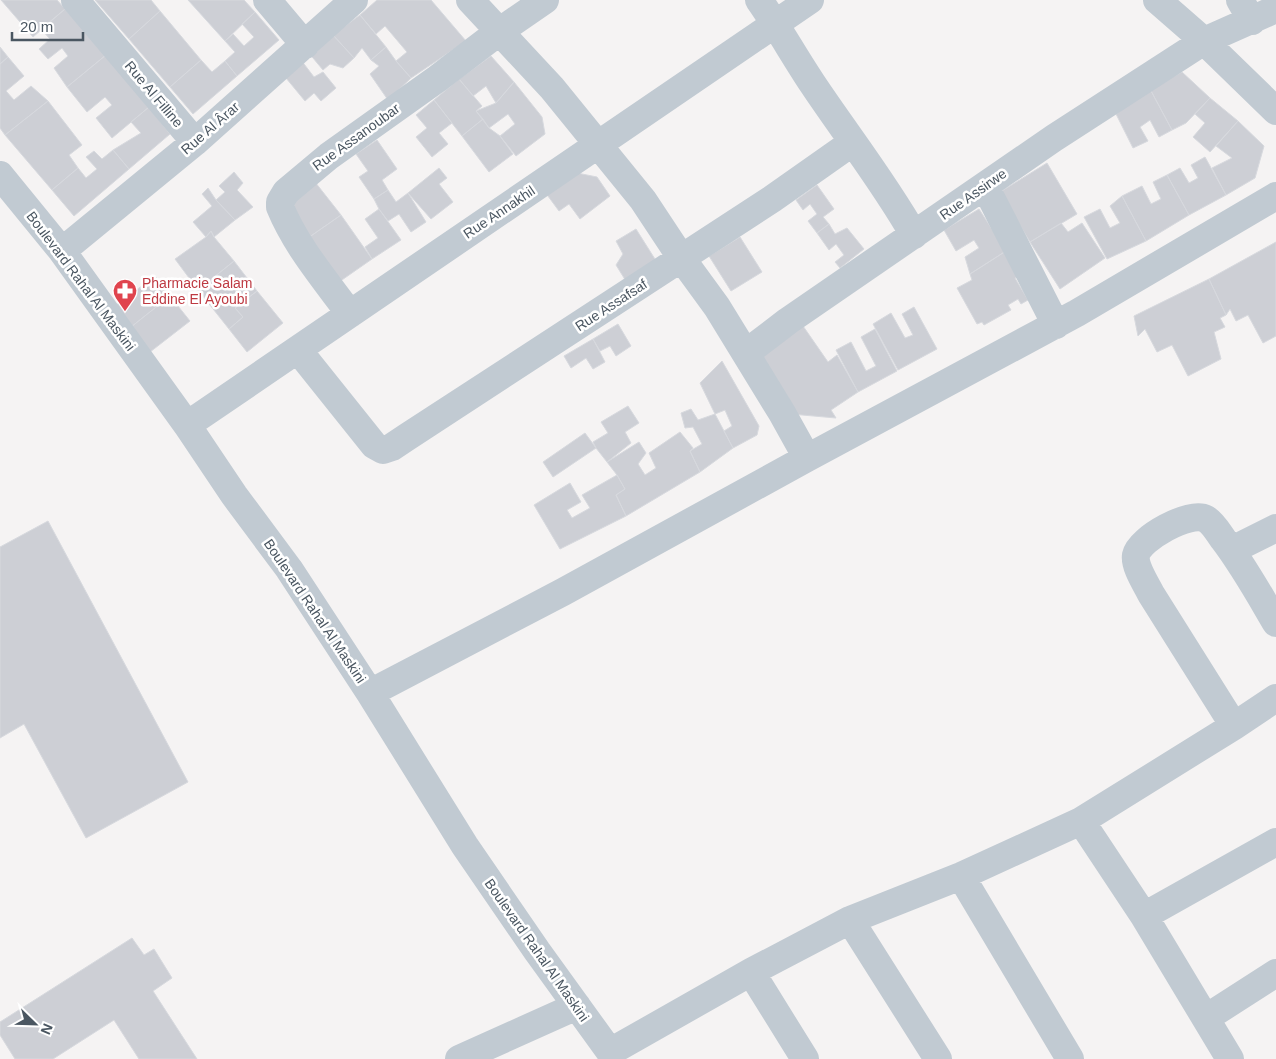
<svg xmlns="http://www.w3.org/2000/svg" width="1276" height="1059" font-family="Arial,sans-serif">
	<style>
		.building { fill: #cdcfd5; stroke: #d7d9de }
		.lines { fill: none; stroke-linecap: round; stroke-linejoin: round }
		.minor { stroke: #c1cad2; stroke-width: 28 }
		.labels { text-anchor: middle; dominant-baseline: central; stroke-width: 5; stroke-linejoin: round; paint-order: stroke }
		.street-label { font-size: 14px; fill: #4a5661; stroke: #fff }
		.health-label { font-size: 14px; fill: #be3a42; stroke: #fff; text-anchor: start }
	</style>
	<rect width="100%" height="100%" fill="#f5f3f3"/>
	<!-- building -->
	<path class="building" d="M 1,0 L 57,0 L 65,9 L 33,37 Z
		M 95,0 L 151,0 L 160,11 L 129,39 Z
		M 188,0 L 244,0 L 255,12 L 225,41 Z
		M 377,0 L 431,0 L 466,41 L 411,78 L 396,61 L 407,52 L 385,26 L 376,34 L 360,15 Z
		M 65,9 L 106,55 L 67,87 L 54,68 L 68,56 L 62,48 L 48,59 L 39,49 L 50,39 L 41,29 Z
		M 160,11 L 201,60 L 170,87 L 129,39 Z
		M 255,12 L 279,40 L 237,76 L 225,61 L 235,52 L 225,41 L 233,34 L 244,46 L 254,37 L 242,24 Z
		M 360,15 L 386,47 L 371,60 L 362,48 L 354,58 L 333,35 Z
		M 333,35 L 354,58 L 343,68 L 330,64 L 323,70 L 308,52 Z
		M 0,47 L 8,57 L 0,64 Z
		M 386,47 L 396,61 L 411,78 L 388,100 L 370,74 L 379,66 L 371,60 Z
		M 106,55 L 149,107 L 112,138 L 96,118 L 112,105 L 105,97 L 87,112 L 67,87 Z
		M 491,56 L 514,82 L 496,103 L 486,86 L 473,96 L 459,79 Z
		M 8,57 L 24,76 L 6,91 L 14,100 L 31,86 L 48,101 L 5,135 L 0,128 L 0,64 Z
		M 201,60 L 212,72 L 225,61 L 237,76 L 193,114 L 170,87 Z
		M 301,60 L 314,77 L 323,72 L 336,88 L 321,101 L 314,93 L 305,101 L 286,78 Z
		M 1182,72 L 1210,98 L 1186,123 L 1172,130 L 1150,89 Z
		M 459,79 L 482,106 L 476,111 L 483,119 L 462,136 L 434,100 Z
		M 514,82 L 542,117 L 545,134 L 516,156 L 500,136 L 515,124 L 508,114 L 489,128 L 476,111 L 496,103 Z
		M 1150,89 L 1172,130 L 1159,137 L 1150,120 L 1140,127 L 1148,141 L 1133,148 L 1116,114 Z
		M 1210,98 L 1238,121 L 1210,152 L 1193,137 L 1205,123 L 1195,114 Z
		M 434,100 L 452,123 L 439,133 L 448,144 L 432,157 L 416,137 L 427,128 L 416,115 Z
		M 48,101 L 82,145 L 69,155 L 78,168 L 52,190 L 5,135 Z
		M 149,107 L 170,134 L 129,169 L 113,150 L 141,133 L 131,122 Z
		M 483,119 L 489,128 L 500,136 L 513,154 L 489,172 L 462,136 Z
		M 1238,121 L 1264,146 L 1255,178 L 1226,195 L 1212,168 L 1232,158 L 1216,146 Z
		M 377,140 L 397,169 L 382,180 L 388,190 L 374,199 L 359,177 L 368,171 L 356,154 Z
		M 113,150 L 129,169 L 74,216 L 52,190 L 78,168 L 86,178 L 97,169 L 86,157 L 94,151 L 102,159 Z
		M 1205,157 L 1226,195 L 1189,215 L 1167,175 L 1180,168 L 1189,183 L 1198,178 L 1191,165 Z
		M 1047,163 L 1077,214 L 1030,242 L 1000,192 Z
		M 439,168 L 447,178 L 439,184 L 453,202 L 431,219 L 408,193 Z
		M 234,172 L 243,183 L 237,190 L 253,207 L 235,220 L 216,200 L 225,192 L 219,186 Z
		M 572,172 L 597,177 L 610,196 L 580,219 L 569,204 L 559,211 L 545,192 Z
		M 1167,175 L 1189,215 L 1146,241 L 1122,196 L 1142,186 L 1151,204 L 1161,199 L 1153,182 Z
		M 315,182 L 341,215 L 308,238 L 286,205 Z
		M 817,185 L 834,209 L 823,217 L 829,224 L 817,233 L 808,221 L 817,214 L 810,204 L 803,210 L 796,200 Z
		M 208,188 L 216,200 L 235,220 L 214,237 L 211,231 L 206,237 L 193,222 L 212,206 L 202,194 Z
		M 388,190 L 396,202 L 408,193 L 426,222 L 411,232 L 399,214 L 388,221 L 379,209 L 374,199 Z
		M 1122,196 L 1146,241 L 1107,259 L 1084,217 L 1100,209 L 1110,228 L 1120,223 L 1110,206 Z
		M 379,209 L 401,240 L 372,259 L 365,247 L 378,238 L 365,219 Z
		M 979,209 L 1006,251 L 970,274 L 965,257 L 979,248 L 974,240 L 956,251 L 944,230 Z
		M 341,215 L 372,259 L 339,282 L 308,238 Z
		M 1061,223 L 1068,232 L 1082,223 L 1105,258 L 1060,289 L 1030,242 Z
		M 829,224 L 835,234 L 847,228 L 864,249 L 840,268 L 835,262 L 844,255 L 836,244 L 829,250 L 817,233 Z
		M 636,229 L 660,267 L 629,286 L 616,265 L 623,254 L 616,241 Z
		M 211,231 L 214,237 L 234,261 L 198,290 L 175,259 L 206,237 Z
		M 740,237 L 762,272 L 731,291 L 709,256 Z
		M 1276,242 L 1276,336 L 1263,343 L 1248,315 L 1236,321 L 1230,309 L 1226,315 L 1209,279 Z
		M 1006,251 L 1020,276 L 1015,278 L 1028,300 L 1021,304 L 1018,299 L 1008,305 L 1011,310 L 984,325 L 982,322 L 977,324 L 957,288 L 972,280 L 970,274 Z
		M 234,261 L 257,291 L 235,308 L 243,317 L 229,329 L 198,290 Z
		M 155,276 L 170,296 L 131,327 L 115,306 Z
		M 1209,279 L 1226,315 L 1220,318 L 1225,327 L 1214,332 L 1221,359 L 1188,376 L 1172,345 L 1157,352 L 1145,329 L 1138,336 L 1134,316 Z
		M 257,291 L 283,323 L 247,352 L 229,329 L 243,317 L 235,308 Z
		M 170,296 L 190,321 L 150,352 L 131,327 Z
		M 914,307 L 937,349 L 898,370 L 873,324 L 891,313 L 905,338 L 913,335 L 902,314 Z
		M 618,324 L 631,346 L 616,356 L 610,346 L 600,351 L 593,339 Z
		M 803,326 L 828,362 L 837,355 L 858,392 L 831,410 L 836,418 L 791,414 L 756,361 Z
		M 875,329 L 897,371 L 858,392 L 836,350 L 851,342 L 866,371 L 876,366 L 861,337 Z
		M 593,339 L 605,362 L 593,369 L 586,358 L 571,368 L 564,356 Z
		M 722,361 L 759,426 L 757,435 L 733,448 L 724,431 L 732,426 L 725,410 L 715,414 L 700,383 Z
		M 628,406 L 639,423 L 625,432 L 631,443 L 607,462 L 596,448 L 593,442 L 608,433 L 601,422 Z
		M 691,409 L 698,420 L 715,414 L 733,448 L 700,472 L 690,451 L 702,444 L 693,427 L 685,428 L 681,413 Z
		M 680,432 L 693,448 L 690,451 L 700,472 L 626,516 L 616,495 L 625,489 L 617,475 L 607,462 L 639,442 L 646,453 L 638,464 L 645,475 L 656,468 L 649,453 Z
		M 585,433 L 596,448 L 553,477 L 543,462 Z
		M 617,475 L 625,489 L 616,495 L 626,516 L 560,549 L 534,505 L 570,483 L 581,502 L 567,510 L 572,518 L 590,508 L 582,495 Z
		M 48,521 L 188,782 L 86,838 L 24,724 L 0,738 L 0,547 Z
		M 132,938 L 144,955 L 154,949 L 172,978 L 153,991 L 197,1059 L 139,1059 L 114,1020 L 53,1059 L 15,1059 L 0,1035 L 0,1022 Z"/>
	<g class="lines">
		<!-- minor -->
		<path class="minor" d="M 75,0 L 195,142
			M 267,0 L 305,45
			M 470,0 L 552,88 L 643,200 L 682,259 L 717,307 L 782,413 L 807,458
			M 759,0 C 778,27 794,56 812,83 C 846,134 884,182 914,235
			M 1157,0 L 1204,41 L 1276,111
			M 1240,0 L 1252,21
			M 0,175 L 62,251 L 187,425 L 234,495 L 289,569 L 370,693 L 465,846 L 537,951 L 610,1052 L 613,1059
			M 985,186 L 1056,325
			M 62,251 L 195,142 L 354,0
			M 350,314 C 325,280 296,246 280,207 L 280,202 L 286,192 L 329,156 L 437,79 L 500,31 L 545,0
			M 298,350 L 374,445 L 383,450 L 392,447 L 407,437 L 772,199 L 853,142
			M 746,353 L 788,321 L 1054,138 L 1204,41 L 1276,9
			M 187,425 L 810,0
			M 1232,550 L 1276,528
			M 370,693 L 563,592 L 807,458 L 1077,313 L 1276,196
			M 1234,726 L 1151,594 C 1146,584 1134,566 1136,555 C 1139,539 1190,510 1206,519 C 1213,523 1218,532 1223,539 C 1243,565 1259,594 1276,623
			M 1081,821 L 1144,916 L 1230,1059
			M 961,876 L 1070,1059
			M 1144,916 L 1276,842
			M 850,920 L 938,1059
			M 751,972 L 805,1059
			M 1206,1018 L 1276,973
			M 610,1052 L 751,972 L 850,920 L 961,876 L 1081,821 L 1234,726 L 1276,698
			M 459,1059 L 577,1006"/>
	</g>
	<!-- icons -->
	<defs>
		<symbol id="pharmacy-pin" viewBox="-11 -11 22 30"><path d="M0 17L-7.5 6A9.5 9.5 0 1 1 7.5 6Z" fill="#e0444e" stroke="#fff"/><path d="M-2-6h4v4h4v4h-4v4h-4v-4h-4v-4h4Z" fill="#fff"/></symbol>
	</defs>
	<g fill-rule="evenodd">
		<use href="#pharmacy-pin" x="111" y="277" width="28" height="38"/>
	</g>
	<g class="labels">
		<!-- street labels -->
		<g class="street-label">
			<text transform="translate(154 94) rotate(50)">Rue Al Filline</text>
			<text transform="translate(210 128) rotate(-41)">Rue Al Ârar</text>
			<text transform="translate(356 137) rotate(-36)">Rue Assanoubar</text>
			<text transform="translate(973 194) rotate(-35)">Rue Assirwe</text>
			<text transform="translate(499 212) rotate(-34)">Rue Annakhil</text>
			<text transform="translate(81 281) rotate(53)">Boulevard Rahal Al Maskini</text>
			<text transform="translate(611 305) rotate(-33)">Rue Assafsaf</text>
			<text transform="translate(315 611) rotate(56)">Boulevard Rahal Al Maskini</text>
			<text transform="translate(537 950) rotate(55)">Boulevard Rahal Al Maskini</text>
		</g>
		<!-- health labels -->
		<g class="health-label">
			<text x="142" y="283">Pharmacie Salam<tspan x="142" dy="16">Eddine El Ayoubi</tspan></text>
		</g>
	</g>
	<!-- north arrow -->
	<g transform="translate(35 1024) rotate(113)" stroke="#ffffff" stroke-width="4" paint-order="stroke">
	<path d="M0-4L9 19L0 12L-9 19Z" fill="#4a5661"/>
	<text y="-8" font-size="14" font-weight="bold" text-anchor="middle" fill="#4a5661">N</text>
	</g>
	<!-- scale -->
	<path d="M12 32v8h71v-8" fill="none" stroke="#4a5661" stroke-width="2.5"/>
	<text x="20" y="32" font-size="15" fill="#4a5661" stroke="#ffffff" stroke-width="4" paint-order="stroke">20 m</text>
</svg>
